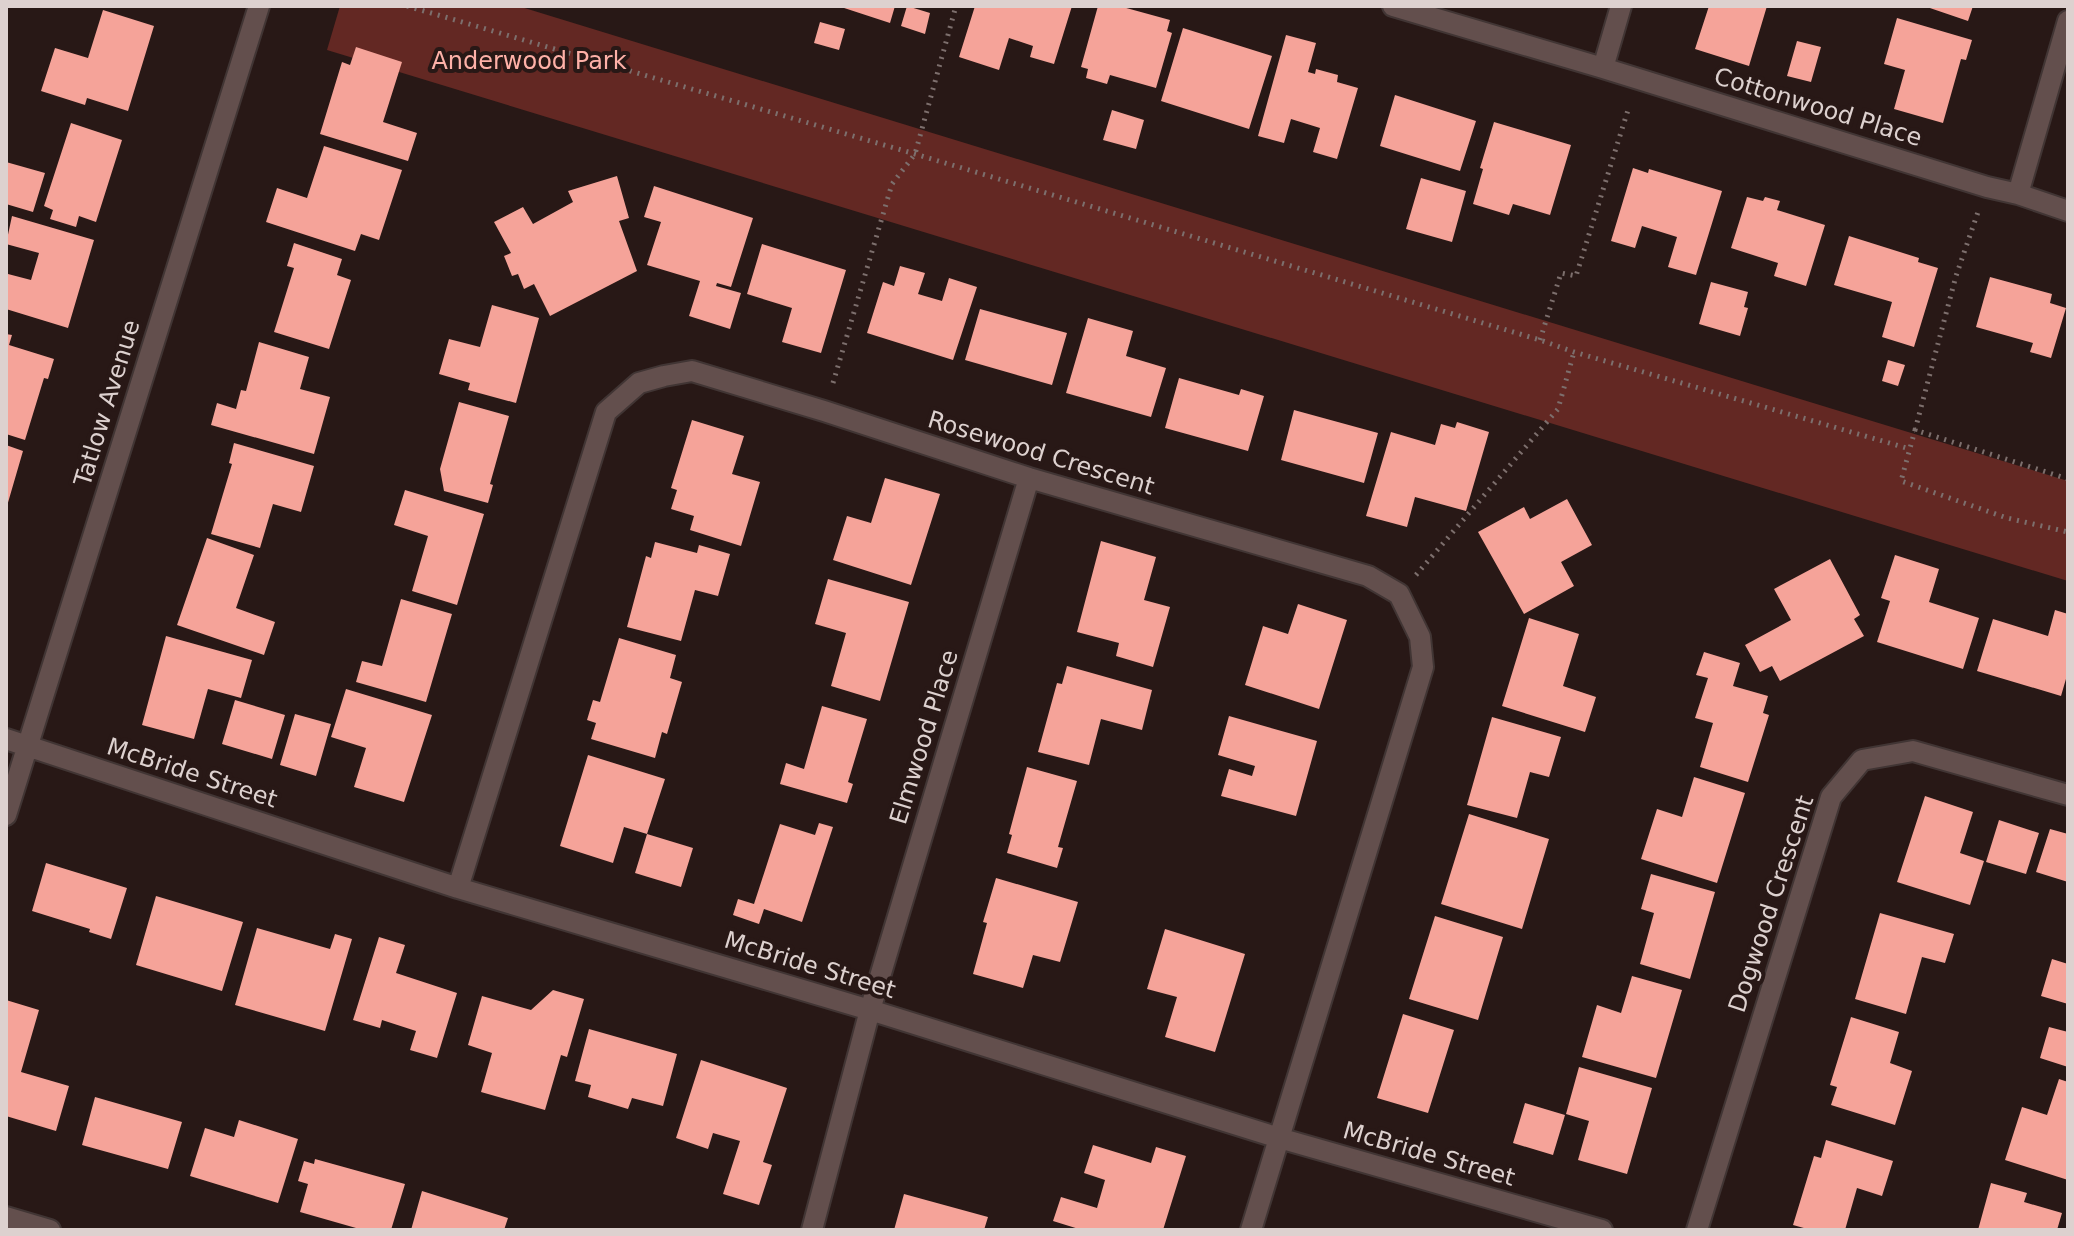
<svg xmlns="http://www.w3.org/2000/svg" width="2074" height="1236" font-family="'DejaVu Sans',sans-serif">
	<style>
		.green { fill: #632823 }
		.building { fill: #f5a399 }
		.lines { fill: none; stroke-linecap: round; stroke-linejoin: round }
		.minor-casing { stroke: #413534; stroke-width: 24 }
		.path { stroke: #7d6f6d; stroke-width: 5; stroke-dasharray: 2 6; stroke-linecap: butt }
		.minor { stroke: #634f4d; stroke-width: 20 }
		.labels { text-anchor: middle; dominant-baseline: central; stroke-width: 8; stroke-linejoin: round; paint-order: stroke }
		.park-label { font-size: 24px; fill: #feb1a8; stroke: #281816 }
		.street-label { font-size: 24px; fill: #ddd1cf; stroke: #281816 }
	</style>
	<rect width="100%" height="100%" fill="#281816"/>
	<!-- green -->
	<path class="green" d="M 340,6 L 518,6 L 2068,481 L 2068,581 L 327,50 Z"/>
	<!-- building -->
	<path class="building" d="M 838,6 L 895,6 L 890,23 Z
		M 907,6 L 930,13 L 925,34 L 901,26 Z
		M 975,6 L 1072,6 L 1054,64 L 1030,57 L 1033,46 L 1009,38 L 999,70 L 959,57 Z
		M 1098,6 L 1119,6 L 1170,20 L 1167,31 L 1172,33 L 1156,88 L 1110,75 L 1107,84 L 1086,78 L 1088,69 L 1081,67 Z
		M 1709,6 L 1767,6 L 1749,66 L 1695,49 Z
		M 1924,6 L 1973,6 L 1968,21 Z
		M 103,10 L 154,26 L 128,111 L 87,98 L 85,105 L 41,91 L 55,48 L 88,58 Z
		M 1897,18 L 1972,40 L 1966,60 L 1961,59 L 1943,123 L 1894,109 L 1905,70 L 1884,64 Z
		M 820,22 L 845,29 L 839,50 L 814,43 Z
		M 1183,28 L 1272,56 L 1249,129 L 1161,101 Z
		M 1286,35 L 1316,43 L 1308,72 L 1315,74 L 1316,69 L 1338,75 L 1337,82 L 1358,88 L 1337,159 L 1313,152 L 1320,128 L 1291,119 L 1284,143 L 1258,136 Z
		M 1797,41 L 1821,47 L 1811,82 L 1787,76 Z
		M 356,47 L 402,62 L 383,122 L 417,133 L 408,161 L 320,134 L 342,62 L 350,65 Z
		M 1395,95 L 1476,121 L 1460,171 L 1380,146 Z
		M 1112,110 L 1144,120 L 1136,149 L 1103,140 Z
		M 1494,122 L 1571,145 L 1550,215 L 1513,204 L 1509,215 L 1473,204 L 1483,169 L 1480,168 Z
		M 71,123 L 122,140 L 96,222 L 79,216 L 76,227 L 50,219 L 53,210 L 44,206 Z
		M 324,146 L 402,170 L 379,240 L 361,234 L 355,251 L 266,222 L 277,188 L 307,198 Z
		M 6,162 L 45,173 L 33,212 L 6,204 Z
		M 1633,168 L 1648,173 L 1649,169 L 1722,191 L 1696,275 L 1668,267 L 1677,237 L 1642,226 L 1635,248 L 1611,241 Z
		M 617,176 L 629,218 L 619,221 L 637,271 L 550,316 L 534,284 L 524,289 L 518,274 L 512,276 L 504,256 L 511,253 L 494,222 L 523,207 L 533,224 L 573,202 L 568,191 Z
		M 1421,178 L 1466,191 L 1452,242 L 1406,229 Z
		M 654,186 L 753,218 L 731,287 L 717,283 L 716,286 L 741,293 L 730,329 L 689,316 L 700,281 L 647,265 L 661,222 L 644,217 Z
		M 1747,197 L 1763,201 L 1765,197 L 1780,201 L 1777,210 L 1825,225 L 1806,286 L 1774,276 L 1778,263 L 1731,248 Z
		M 12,216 L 94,240 L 68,328 L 6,309 L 8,274 L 31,280 L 39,253 L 6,244 Z
		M 1849,236 L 1919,258 L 1918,262 L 1938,268 L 1914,347 L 1882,337 L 1892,302 L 1834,285 Z
		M 294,243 L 342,259 L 337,275 L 351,280 L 329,349 L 274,332 L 294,268 L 287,266 Z
		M 762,244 L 846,270 L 821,353 L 782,342 L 792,308 L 747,294 Z
		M 900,266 L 925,273 L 918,294 L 942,301 L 949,278 L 977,287 L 953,360 L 867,333 L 883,282 L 894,286 Z
		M 1990,277 L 2052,294 L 2050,303 L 2066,308 L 2051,358 L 2030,352 L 2033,343 L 1976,327 Z
		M 1711,282 L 1748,292 L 1744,307 L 1748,308 L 1740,336 L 1699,324 Z
		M 492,305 L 539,318 L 516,403 L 468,390 L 470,383 L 439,374 L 449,339 L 480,347 Z
		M 980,309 L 1067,333 L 1052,385 L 965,360 Z
		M 1088,318 L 1133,331 L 1126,356 L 1166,368 L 1151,417 L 1066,393 Z
		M 6,334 L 12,335 L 9,345 L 54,359 L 48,379 L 44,378 L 25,440 L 6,434 Z
		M 259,342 L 309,357 L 300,389 L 330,397 L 314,454 L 211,425 L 217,403 L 236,409 L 241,390 L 246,391 Z
		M 1888,360 L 1905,365 L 1898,386 L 1882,381 Z
		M 1179,378 L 1239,395 L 1241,389 L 1264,396 L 1248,451 L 1165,428 Z
		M 459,402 L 509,416 L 490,484 L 493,485 L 488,503 L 444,491 L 440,469 Z
		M 1294,410 L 1378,433 L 1364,483 L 1281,460 Z
		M 692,420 L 744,436 L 732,474 L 760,482 L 741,546 L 690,530 L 694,516 L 671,509 L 677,490 L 671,488 Z
		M 1457,422 L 1489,432 L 1466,511 L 1415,497 L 1407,527 L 1366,516 L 1391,432 L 1435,445 L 1441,424 L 1455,428 Z
		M 234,443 L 314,466 L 301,512 L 273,504 L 260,548 L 211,534 L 232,464 L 229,463 Z
		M 6,445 L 23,451 L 7,506 L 6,506 Z
		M 885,478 L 940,494 L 911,585 L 833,560 L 847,516 L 871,523 Z
		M 405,490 L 484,514 L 457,605 L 412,591 L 428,536 L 394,525 Z
		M 1567,499 L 1592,545 L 1561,562 L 1574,586 L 1524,614 L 1478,532 L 1524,507 L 1530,519 Z
		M 207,538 L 254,555 L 236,608 L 275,622 L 264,655 L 177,625 Z
		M 1101,541 L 1156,557 L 1144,600 L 1170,607 L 1153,667 L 1116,656 L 1119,643 L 1077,632 Z
		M 655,542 L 697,553 L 699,545 L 730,554 L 718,596 L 695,590 L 681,641 L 627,627 L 646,556 L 651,558 Z
		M 1895,555 L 1939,569 L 1929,602 L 1979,618 L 1963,669 L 1877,642 L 1890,601 L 1881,598 Z
		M 1830,559 L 1860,615 L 1854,619 L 1864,636 L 1780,681 L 1772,666 L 1760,672 L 1745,645 L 1791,620 L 1774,589 Z
		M 828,579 L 909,602 L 880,701 L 831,686 L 846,633 L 815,624 Z
		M 401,599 L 452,614 L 426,702 L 356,682 L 362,661 L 382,666 Z
		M 1298,604 L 1347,620 L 1319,709 L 1245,685 L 1263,626 L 1288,634 Z
		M 2055,610 L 2068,614 L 2068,672 L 2061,696 L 1977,671 L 1993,619 L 2048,636 Z
		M 1529,618 L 1579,634 L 1563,686 L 1596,697 L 1585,732 L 1502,706 Z
		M 166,636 L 252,660 L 241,698 L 208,689 L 194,739 L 142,725 Z
		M 619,638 L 676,655 L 670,678 L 682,682 L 667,734 L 662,732 L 655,758 L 591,739 L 596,723 L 587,720 L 593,700 L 600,702 Z
		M 1704,652 L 1740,663 L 1733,686 L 1768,696 L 1763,713 L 1769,715 L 1748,782 L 1700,767 L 1713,723 L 1695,718 L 1708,678 L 1696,675 Z
		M 1067,666 L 1152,690 L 1142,730 L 1101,719 L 1089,765 L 1038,752 L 1057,683 L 1062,684 Z
		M 346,689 L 432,715 L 404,802 L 354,787 L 366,748 L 331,737 Z
		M 235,700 L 285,715 L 272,759 L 222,744 Z
		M 822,706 L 867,719 L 848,782 L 853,784 L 847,803 L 780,784 L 786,763 L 804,769 Z
		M 295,714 L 331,724 L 316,776 L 280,765 Z
		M 1229,716 L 1317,741 L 1296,816 L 1221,796 L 1229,769 L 1252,776 L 1255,766 L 1218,755 Z
		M 1492,717 L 1561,737 L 1549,777 L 1530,772 L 1517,818 L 1467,805 Z
		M 588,755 L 665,779 L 647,834 L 624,827 L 613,863 L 560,846 Z
		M 1027,767 L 1077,781 L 1058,847 L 1063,848 L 1057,868 L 1007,853 L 1012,835 L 1009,834 Z
		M 1694,777 L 1745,793 L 1717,883 L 1641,859 L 1657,809 L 1682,817 Z
		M 1925,796 L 1973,812 L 1960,853 L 1984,861 L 1970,905 L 1897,882 Z
		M 1469,814 L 1549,839 L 1522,929 L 1441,904 Z
		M 1999,820 L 2039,833 L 2026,874 L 1986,862 Z
		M 819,823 L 833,827 L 802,922 L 764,909 L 759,924 L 733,915 L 738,899 L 754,904 L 780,824 L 815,835 Z
		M 2050,829 L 2068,834 L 2068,882 L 2036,872 Z
		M 647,834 L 693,848 L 681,887 L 635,873 Z
		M 46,863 L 127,888 L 111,939 L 89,932 L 90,929 L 32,911 Z
		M 1651,874 L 1715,892 L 1690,979 L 1640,964 L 1654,913 L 1641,909 Z
		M 996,878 L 1078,902 L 1060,962 L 1033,955 L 1023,988 L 973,974 L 987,923 L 983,922 Z
		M 156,896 L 243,922 L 222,991 L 136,965 Z
		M 1880,913 L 1954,934 L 1945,963 L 1922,957 L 1906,1014 L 1855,999 Z
		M 1435,916 L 1503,937 L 1478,1020 L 1409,999 Z
		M 257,928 L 330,949 L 335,934 L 352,939 L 325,1031 L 235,1005 Z
		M 1165,929 L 1245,954 L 1215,1052 L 1165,1037 L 1177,997 L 1147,989 Z
		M 379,937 L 405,945 L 396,973 L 457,993 L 437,1058 L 410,1050 L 416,1031 L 382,1020 L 380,1028 L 353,1020 Z
		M 2052,959 L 2068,964 L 2068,1004 L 2041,996 Z
		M 1632,976 L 1682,990 L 1656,1078 L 1582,1057 L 1597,1005 L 1621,1013 Z
		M 553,990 L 584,999 L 567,1057 L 561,1055 L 545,1110 L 481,1092 L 492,1053 L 468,1045 L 482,996 L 531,1010 Z
		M 6,1000 L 39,1010 L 21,1072 L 69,1086 L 56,1131 L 6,1116 Z
		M 1403,1014 L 1454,1030 L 1428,1113 L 1377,1098 Z
		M 1851,1017 L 1899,1032 L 1890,1063 L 1912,1071 L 1895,1125 L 1831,1105 L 1837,1087 L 1830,1085 Z
		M 2049,1027 L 2068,1032 L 2068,1067 L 2040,1058 Z
		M 589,1029 L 677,1054 L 663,1106 L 632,1098 L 628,1109 L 588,1097 L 591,1085 L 575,1081 Z
		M 701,1060 L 787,1088 L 763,1162 L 772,1165 L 759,1205 L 723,1194 L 740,1141 L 713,1133 L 708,1149 L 676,1138 Z
		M 1579,1067 L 1652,1088 L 1627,1174 L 1578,1160 L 1589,1121 L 1566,1114 Z
		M 2059,1079 L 2068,1082 L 2068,1180 L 2005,1160 L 2022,1107 L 2047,1115 Z
		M 95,1097 L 182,1122 L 168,1169 L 82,1145 Z
		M 1525,1103 L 1565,1115 L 1553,1155 L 1513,1143 Z
		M 239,1120 L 298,1139 L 278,1203 L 190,1176 L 205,1128 L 234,1137 Z
		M 1826,1140 L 1893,1161 L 1882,1196 L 1857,1188 L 1845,1230 L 1811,1230 L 1793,1225 L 1814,1156 L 1821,1158 Z
		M 1093,1145 L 1151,1163 L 1156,1147 L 1186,1156 L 1163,1230 L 1082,1230 L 1053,1221 L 1061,1197 L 1097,1208 L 1105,1180 L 1084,1173 Z
		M 315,1159 L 405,1184 L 391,1230 L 363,1230 L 300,1212 L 308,1184 L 298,1181 L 304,1161 L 314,1164 Z
		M 1991,1183 L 2027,1193 L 2024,1202 L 2062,1213 L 2057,1230 L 1978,1230 Z
		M 422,1191 L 508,1218 L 504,1230 L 411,1230 Z
		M 904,1194 L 988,1217 L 984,1230 L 894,1230 Z"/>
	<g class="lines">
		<defs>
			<path id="minor" d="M 1393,6 L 1603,68 L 1621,6
				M 2068,21 L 2018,194 L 2068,211
				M 1603,68 L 1987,187 L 2018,194
				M 6,739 L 458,888 L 870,1010 L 1279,1138 L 1602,1230
				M 6,815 L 259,6
				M 458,888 L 606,412 L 639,383 L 664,376 L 692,371 L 824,411 L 1029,478 L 1368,576 L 1399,594 L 1420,637 L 1423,667 L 1251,1230
				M 6,1217 L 50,1230
				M 812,1230 L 870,1010 L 1029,478
				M 1697,1230 L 1831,797 L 1862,760 L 1913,751 L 2068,795"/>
		</defs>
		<!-- minor casing -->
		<use href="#minor" class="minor-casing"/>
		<!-- path -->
		<path class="path" d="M 407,6 L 915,154 L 1540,340 L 1574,352 L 1910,449
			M 1540,340 L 1561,273 L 1576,276 L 1628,110 L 1626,106
			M 833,383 L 892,184 L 915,154 L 956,6
			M 1915,430 L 1956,276 L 1978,212
			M 2068,479 L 1915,430 L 1901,481 L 2007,518 L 2068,532
			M 1416,575 L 1558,409 L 1574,352"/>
		<!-- minor -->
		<use href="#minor" class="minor"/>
	</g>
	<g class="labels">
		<!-- park labels -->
		<g class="park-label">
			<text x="529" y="61">Anderwood Park</text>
		</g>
		<!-- street labels -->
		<g class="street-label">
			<text transform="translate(1818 107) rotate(17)">Cottonwood Place</text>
			<text transform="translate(107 403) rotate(-73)">Tatlow Avenue</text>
			<text transform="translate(1041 453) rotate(17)">Rosewood Crescent</text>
			<text transform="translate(924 737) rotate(-73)">Elmwood Place</text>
			<text transform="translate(192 773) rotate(18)">McBride Street</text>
			<text transform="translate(1771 904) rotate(-72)">Dogwood Crescent</text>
			<text transform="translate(810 965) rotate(17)">McBride Street</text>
			<text transform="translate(1429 1154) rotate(16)">McBride Street</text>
		</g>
	</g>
	<!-- border -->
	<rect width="2074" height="1236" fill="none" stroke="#ddd1cf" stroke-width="16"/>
</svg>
